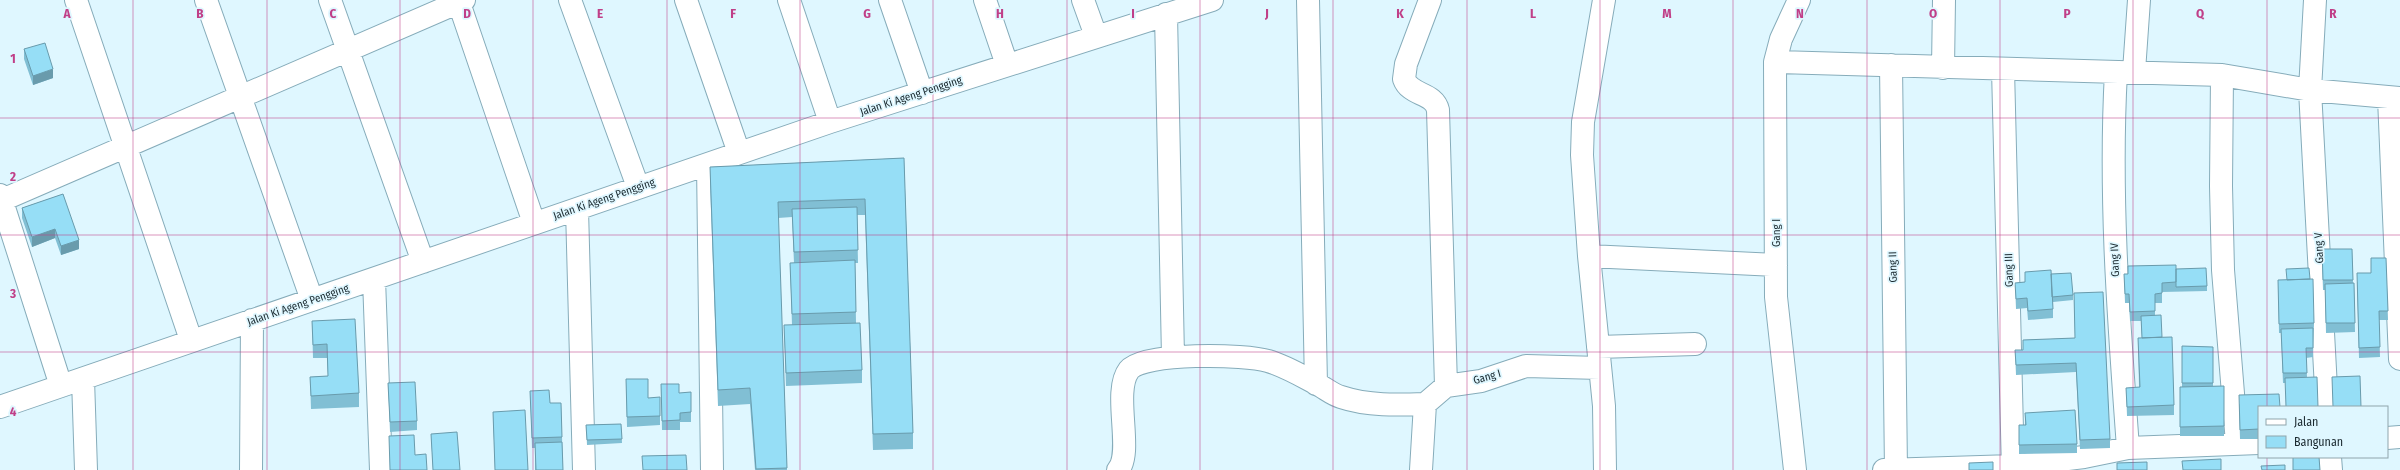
<svg xmlns="http://www.w3.org/2000/svg" width="2400" height="470" font-family="'Fira Sans Condensed',sans-serif">
	<style>
		.lines { fill: none; stroke-linecap: round; stroke-linejoin: round }
		.street-casing { stroke: #86acba; stroke-width: 24 }
		.street { stroke: #fff; stroke-width: 22 }
		.wall { fill: #81bfd4 }
		.shaded-wall { fill: #699bac }
		.building { fill: #96def6; stroke: #699bac }
		.grid { fill: none; stroke: #c03f88; stroke-width: 1; stroke-opacity: 0.55 }
		.labels { text-anchor: middle; dominant-baseline: central; stroke-width: 3.5; stroke-linejoin: round; paint-order: stroke }
		.street-label { font-size: 11px; fill: #1a292f; stroke: #dff7ff }
		.grid-label { font-size: 13px; text-anchor: middle; font-weight: bold; fill: #c03f88; stroke: #dff7ff; stroke-width: 3.5; stroke-linejoin: round; paint-order: stroke }
	</style>
	<rect width="100%" height="100%" fill="#dff7ff"/>
	<g class="lines">
		<defs>
			<path id="street" d="M 76,0 L 191,340
				M 206,0 L 312,300
				M 330,0 L 423,262
				M 458,0 L 534,223
				M 570,0 L 638,187
				M 686,0 L 739,153
				M 789,0 L 830,122
				M 890,0 L 922,93
				M 985,0 L 1007,65
				M 1083,0 L 1096,36
				M 1308,0 L 1316,384
				M 1604,0 L 1583,122 L 1582,155 L 1589,256 L 1604,406 L 1605,470
				M 2315,0 L 2310,90 L 2327,407
				M 1166,14 L 1173,357
				M 1775,62 L 2222,75 L 2310,90 L 2400,98
				M 1891,65 L 1896,470
				M 1943,68 L 1944,0
				M 2003,69 L 2013,470
				M 2134,71 L 2139,0
				M 2116,72 C 2109,198 2119,323 2128,448
				M 2222,75 L 2221,186 L 2223,270 L 2237,443
				M 2389,98 L 2400,359
				M 708,164 L 712,470
				M 0,195 L 61,386
				M 0,201 L 464,0
				M 577,209 L 584,470
				M 1589,256 L 1776,265
				M 374,279 L 381,470
				M 1598,347 L 1695,344
				M 83,379 L 86,470
				M 1446,386 L 1481,381 L 1526,366 L 1600,368
				M 0,407 L 830,122 L 1212,0
				M 2387,438 L 2400,437
				M 2330,457 L 2331,470
				M 251,470 L 252,320
				M 1118,470 C 1134,452 1112,392 1129,370 C 1143,352 1246,354 1268,361 C 1285,366 1302,376 1317,384 C 1325,388 1333,395 1341,397 C 1368,406 1397,405 1425,404 L 1446,386 L 1438,110 C 1434,92 1410,96 1404,79 L 1406,64 L 1430,0
				M 1421,470 L 1425,404
				M 1795,470 L 1776,297 L 1775,62 L 1781,39 L 1799,0
				M 1884,470 L 2013,466 L 2084,457 L 2128,448 L 2259,443"/>
		</defs>
		<!-- street casing -->
		<use href="#street" class="street-casing"/>
		<!-- street -->
		<use href="#street" class="street"/>
	</g>
	<!-- wall -->
	<path class="wall" d="M 24,49 L 53,78 L 33,85 L 24,59 Z
		M 904,158 L 913,433 L 913,449 L 873,450 L 865,215 L 857,215 L 858,263 L 855,263 L 856,323 L 862,370 L 862,383 L 786,386 L 784,325 L 792,325 L 790,263 L 794,263 L 792,217 L 778,218 L 787,470 L 755,470 L 750,404 L 718,406 L 710,183 L 710,167 Z
		M 63,194 L 79,249 L 61,255 L 55,238 L 32,247 L 22,218 L 22,208 Z
		M 2352,249 L 2353,283 L 2354,283 L 2355,332 L 2326,333 L 2325,290 L 2323,290 L 2322,259 Z
		M 2386,258 L 2388,320 L 2379,320 L 2380,357 L 2359,358 L 2357,282 L 2371,273 Z
		M 2128,266 L 2176,269 L 2207,286 L 2207,291 L 2162,292 L 2162,303 L 2155,303 L 2155,315 L 2162,337 L 2174,405 L 2174,415 L 2127,416 L 2126,388 L 2139,387 L 2138,338 L 2142,338 L 2141,321 L 2130,321 L 2129,303 L 2125,303 L 2124,274 L 2128,274 Z
		M 2025,272 L 2051,274 L 2073,295 L 2073,300 L 2053,302 L 2053,318 L 2028,320 L 2027,308 L 2016,309 L 2015,283 L 2025,282 Z
		M 2310,279 L 2314,323 L 2313,357 L 2306,358 L 2307,377 L 2285,383 L 2283,383 L 2281,333 L 2279,333 L 2278,280 Z
		M 2074,293 L 2110,439 L 2110,448 L 2080,449 L 2076,372 L 2016,375 L 2015,350 L 2023,350 L 2023,340 L 2075,338 Z
		M 312,321 L 359,393 L 359,407 L 311,409 L 310,377 L 328,376 L 327,358 L 313,358 Z
		M 2182,346 L 2213,347 L 2213,386 L 2224,386 L 2224,436 L 2180,436 L 2180,387 L 2182,387 Z
		M 626,379 L 648,398 L 660,416 L 660,425 L 627,427 Z
		M 388,383 L 417,421 L 417,430 L 390,432 Z
		M 661,384 L 679,393 L 691,412 L 691,422 L 680,422 L 680,430 L 662,430 Z
		M 530,391 L 550,403 L 561,403 L 563,470 L 535,470 L 535,448 L 532,448 Z
		M 2239,404 L 2259,407 L 2259,439 L 2240,439 Z
		M 493,412 L 528,470 L 495,470 Z
		M 2025,413 L 2077,444 L 2077,453 L 2019,454 L 2019,425 L 2025,425 Z
		M 621,424 L 622,443 L 587,445 L 586,425 Z
		M 431,434 L 460,470 L 433,470 Z"/>
	<!-- shaded-wall -->
	<path class="shaded-wall" d="M 53,69 L 53,78 L 33,85 L 33,76 Z
		M 55,229 L 55,238 L 32,247 L 32,237 Z
		M 79,240 L 79,249 L 61,255 L 61,246 Z"/>
	<!-- building -->
	<path class="building" d="M 45,43 L 53,69 L 33,76 L 24,49 Z
		M 904,158 L 913,433 L 873,434 L 865,199 L 778,202 L 787,468 L 756,469 L 750,388 L 718,390 L 710,167 Z
		M 63,194 L 79,240 L 61,246 L 55,229 L 32,237 L 22,208 Z
		M 857,207 L 858,250 L 794,252 L 792,209 Z
		M 2322,249 L 2352,249 L 2353,280 L 2323,280 Z
		M 2371,258 L 2386,258 L 2388,311 L 2379,311 L 2380,347 L 2359,348 L 2357,273 L 2371,273 Z
		M 855,260 L 856,312 L 792,314 L 790,263 Z
		M 2176,265 L 2176,282 L 2162,283 L 2162,293 L 2155,294 L 2155,311 L 2130,312 L 2129,294 L 2125,294 L 2124,274 L 2128,274 L 2128,266 Z
		M 2206,268 L 2207,286 L 2176,287 L 2176,269 Z
		M 2309,268 L 2310,279 L 2287,280 L 2286,269 Z
		M 2051,270 L 2053,309 L 2028,311 L 2027,298 L 2016,299 L 2015,283 L 2025,282 L 2025,272 Z
		M 2071,273 L 2073,295 L 2052,297 L 2051,274 Z
		M 2313,279 L 2314,323 L 2279,324 L 2278,280 Z
		M 2354,283 L 2355,323 L 2326,323 L 2325,284 Z
		M 2103,292 L 2110,439 L 2080,440 L 2076,363 L 2016,365 L 2015,350 L 2023,350 L 2023,340 L 2075,338 L 2074,293 Z
		M 2161,315 L 2162,337 L 2142,338 L 2141,316 Z
		M 355,319 L 359,393 L 311,396 L 310,377 L 328,376 L 327,344 L 313,345 L 312,321 Z
		M 860,323 L 862,370 L 786,373 L 784,325 Z
		M 2313,328 L 2313,348 L 2306,348 L 2307,373 L 2283,373 L 2281,329 Z
		M 2172,337 L 2174,405 L 2127,407 L 2126,388 L 2140,387 L 2138,338 Z
		M 2182,346 L 2213,347 L 2213,383 L 2182,383 Z
		M 2360,376 L 2361,407 L 2333,407 L 2332,377 Z
		M 2317,377 L 2318,407 L 2286,407 L 2285,378 Z
		M 626,379 L 648,379 L 648,398 L 660,397 L 660,416 L 627,417 Z
		M 415,382 L 417,421 L 390,422 L 388,383 Z
		M 661,384 L 679,384 L 679,393 L 691,392 L 691,412 L 680,413 L 680,420 L 662,421 Z
		M 2224,386 L 2224,426 L 2180,427 L 2180,387 Z
		M 549,390 L 550,403 L 561,403 L 562,437 L 532,438 L 530,391 Z
		M 2279,394 L 2280,407 L 2259,407 L 2259,429 L 2240,430 L 2239,395 Z
		M 525,410 L 528,470 L 495,470 L 493,412 Z
		M 2075,410 L 2077,444 L 2019,445 L 2019,425 L 2026,425 L 2025,413 Z
		M 621,424 L 622,439 L 587,440 L 586,425 Z
		M 457,432 L 460,470 L 433,470 L 431,434 Z
		M 414,435 L 415,455 L 426,454 L 427,470 L 390,470 L 389,436 Z
		M 562,442 L 563,470 L 536,470 L 535,443 Z
		M 686,455 L 687,470 L 643,470 L 642,456 Z
		M 2293,457 L 2319,457 L 2320,470 L 2293,470 Z
		M 2221,459 L 2221,470 L 2183,470 L 2182,461 Z
		M 1993,462 L 1993,470 L 1969,470 L 1969,463 Z
		M 2147,462 L 2147,470 L 2117,470 L 2117,463 Z
		M 2285,465 L 2285,470 L 2262,470 L 2261,466 Z"/>
	<!-- grid -->
	<path class="grid" d="M 133,0 L 133,470M 267,0 L 267,470M 400,0 L 400,470M 533,0 L 533,470M 667,0 L 667,470M 800,0 L 800,470M 933,0 L 933,470M 1067,0 L 1067,470M 1200,0 L 1200,470M 1333,0 L 1333,470M 1467,0 L 1467,470M 1600,0 L 1600,470M 1733,0 L 1733,470M 1867,0 L 1867,470M 2000,0 L 2000,470M 2133,0 L 2133,470M 2267,0 L 2267,407M 0,118 L 2400,118M 0,235 L 2400,235M 0,352 L 2400,352M 2267,457 L 2267,470"/>
	<g class="labels">
		<!-- street labels -->
		<g class="street-label">
			<text transform="translate(911 96) rotate(-18)">Jalan Ki Ageng Pengging</text>
			<text transform="translate(604 199) rotate(-19)">Jalan Ki Ageng Pengging</text>
			<text transform="translate(1776 233) rotate(-90)">Gang I</text>
			<text transform="translate(2319 248) rotate(-93)">Gang V</text>
			<text transform="translate(2115 260) rotate(-92)">Gang IV</text>
			<text transform="translate(1893 267) rotate(-91)">Gang II</text>
			<text transform="translate(2009 270) rotate(-91)">Gang III</text>
			<text transform="translate(298 305) rotate(-19)">Jalan Ki Ageng Pengging</text>
			<text transform="translate(1487 377) rotate(-16)">Gang I</text>
		</g>
	</g>
	<g class="grid-label">
		<text x="67" y="18">A</text>
		<text x="200" y="18">B</text>
		<text x="333" y="18">C</text>
		<text x="467" y="18">D</text>
		<text x="600" y="18">E</text>
		<text x="733" y="18">F</text>
		<text x="867" y="18">G</text>
		<text x="1000" y="18">H</text>
		<text x="1133" y="18">I</text>
		<text x="1267" y="18">J</text>
		<text x="1400" y="18">K</text>
		<text x="1533" y="18">L</text>
		<text x="1667" y="18">M</text>
		<text x="1800" y="18">N</text>
		<text x="1933" y="18">O</text>
		<text x="2067" y="18">P</text>
		<text x="2200" y="18">Q</text>
		<text x="2333" y="18">R</text>
		<text x="13" y="63">1</text>
		<text x="13" y="181">2</text>
		<text x="13" y="298">3</text>
		<text x="13" y="416">4</text>
	</g>
	<!-- legend -->
	<rect x="2258" y="406" width="130" height="52" fill="#dff7ff" stroke="#90a5ac"/>
	<rect x="2266" y="419" width="20" height="6" fill="#ffffff" stroke="#90a5ac"/>
	<text x="2294" y="426" font-size="12" fill="#1a292f">Jalan</text>
	<rect x="2266" y="436" width="20" height="12" fill="#96def6" stroke="#90a5ac"/>
	<text x="2294" y="446" font-size="12" fill="#1a292f">Bangunan</text>
</svg>
